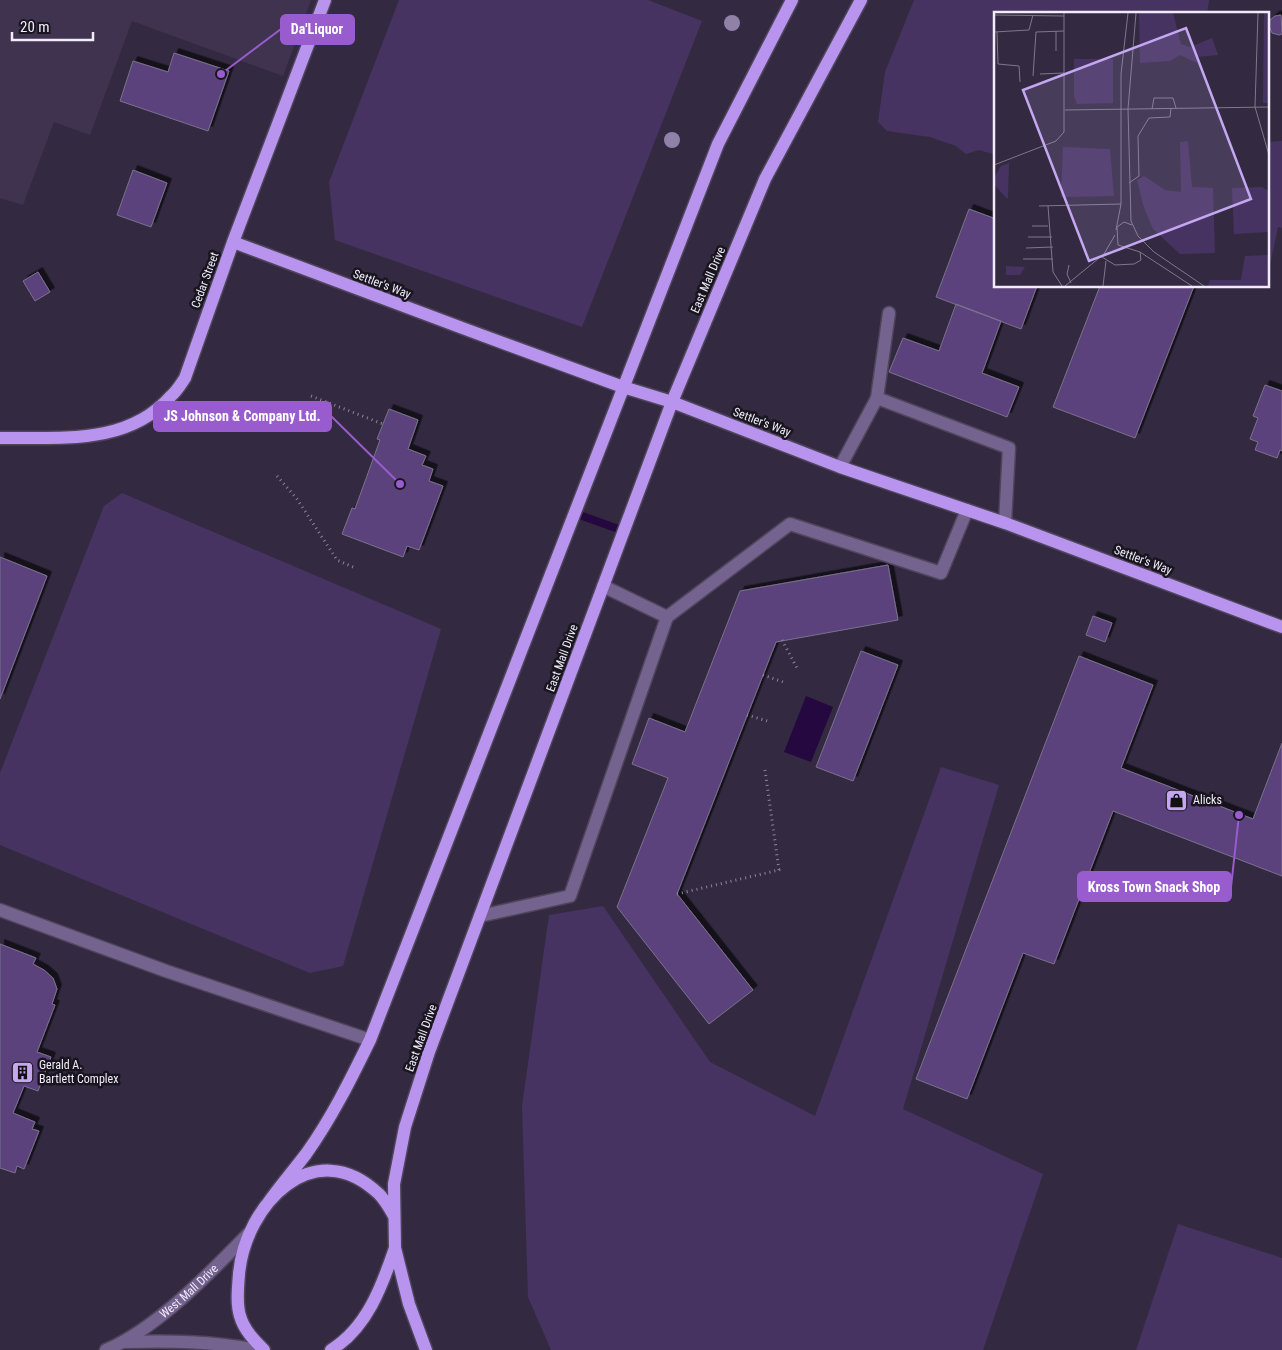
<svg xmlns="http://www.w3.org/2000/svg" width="1282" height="1350" font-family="'Roboto Condensed',sans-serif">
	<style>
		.built { fill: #3f3350 }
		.green { fill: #473361 }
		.water { fill: #24083f }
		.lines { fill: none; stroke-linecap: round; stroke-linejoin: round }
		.stream { stroke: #24083f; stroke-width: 8 }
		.building { fill: #5b427c; stroke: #7b718c; filter: url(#shadow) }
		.minor-casing { stroke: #4e455b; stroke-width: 15 }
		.major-casing { stroke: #4e455b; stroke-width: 15 }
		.path { stroke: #8c8498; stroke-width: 3; stroke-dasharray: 1 4; stroke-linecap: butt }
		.minor { stroke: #74638f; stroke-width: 12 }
		.major { stroke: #b994ee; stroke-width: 12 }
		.tree { fill: #9081a9 }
		.labels { text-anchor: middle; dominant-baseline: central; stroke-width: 5; stroke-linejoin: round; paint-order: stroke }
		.street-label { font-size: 12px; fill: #f1ebfb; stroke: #19151f }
		.poi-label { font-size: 12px; fill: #f1ebfb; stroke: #19151f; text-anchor: start }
		.inset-road { fill: none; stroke: #7f778b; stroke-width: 1 }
		.view { fill: #c4a7f1; fill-opacity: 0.15; stroke: #c4a7f1; stroke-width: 2.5 }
		.inset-edge { fill: none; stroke: #f1ebfb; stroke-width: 2.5 }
		.leader { fill: none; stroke: #985cce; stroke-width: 2 }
		.callout-dot { fill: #985cce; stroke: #19151f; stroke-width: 2 }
		.callout { fill: #985cce; stroke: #985cce; stroke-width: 2 }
		.callout-label { font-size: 14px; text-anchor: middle; font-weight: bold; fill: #fff }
	</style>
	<defs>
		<filter id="shadow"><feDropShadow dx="4.5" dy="-4.5" stdDeviation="0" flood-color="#0009"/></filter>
	</defs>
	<rect width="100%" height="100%" fill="#332a41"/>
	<!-- built -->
	<path class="built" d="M 0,0 L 311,0 L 283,76 L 132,21 L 90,135 L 54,122 L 23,205 L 0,198 Z"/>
	<!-- green -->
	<path class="green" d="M 399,0 L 648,0 L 702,21 L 582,327 L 335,240 L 329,182 Z
		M 914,0 L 1209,0 L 1207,14 L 996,14 L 996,155 L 979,150 L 966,154 L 956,146 L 930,137 L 887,131 L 878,122 L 885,72 Z
		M 1282,141 L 1282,228 L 1278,227 L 1269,270 L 1268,142 Z
		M 122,493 L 441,629 L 343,966 L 310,973 L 0,845 L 0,773 L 104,506 Z
		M 941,767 L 999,785 L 903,1109 L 1043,1174 L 983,1350 L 551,1350 L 528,1297 L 522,1106 L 549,915 L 603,906 L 710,1062 L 815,1116 Z
		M 1178,1224 L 1282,1258 L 1282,1350 L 1136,1350 Z"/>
	<!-- water -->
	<path class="water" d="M 806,696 L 833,707 L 811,762 L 784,752 Z"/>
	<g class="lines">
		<!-- stream -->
		<path class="stream" d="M 574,513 L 624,531"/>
	</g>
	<!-- building -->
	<path class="building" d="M 1281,15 L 1282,34 L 1279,35 L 1272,33 L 1269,26 L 1270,20 L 1275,16 Z
		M 174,53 L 229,71 L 208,131 L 120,101 L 133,61 L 168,72 Z
		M 133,170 L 167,183 L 151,227 L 117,215 Z
		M 969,209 L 996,219 L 996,286 L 1037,286 L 1021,329 L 936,297 Z
		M 38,272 L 50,292 L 35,301 L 23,281 Z
		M 1100,286 L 1194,286 L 1135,438 L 1053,407 Z
		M 956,304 L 1001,321 L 982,373 L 1019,387 L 1007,417 L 889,372 L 903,338 L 939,351 Z
		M 1265,385 L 1282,391 L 1282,451 L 1280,450 L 1277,458 L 1255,450 L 1258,442 L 1250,439 L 1258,418 L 1253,416 Z
		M 389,409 L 418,420 L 408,449 L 426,456 L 422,465 L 433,469 L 429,481 L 443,486 L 419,550 L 407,546 L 403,557 L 342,534 L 352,508 L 355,509 L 380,440 L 377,439 Z
		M 0,557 L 47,576 L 0,699 Z
		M 888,565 L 898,620 L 776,642 L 677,894 L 753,990 L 709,1024 L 617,907 L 668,778 L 632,764 L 649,718 L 685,732 L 740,591 Z
		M 1093,616 L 1112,623 L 1105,642 L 1086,635 Z
		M 861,651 L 898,665 L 853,781 L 816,767 Z
		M 1079,656 L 1153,685 L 1121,768 L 1253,819 L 1282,743 L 1282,876 L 1113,811 L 1054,964 L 1023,953 L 967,1099 L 916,1079 Z
		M 0,944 L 36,958 L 33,964 L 44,970 L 53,978 L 57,989 L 52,1004 L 55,1005 L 37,1052 L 51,1057 L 38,1091 L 24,1086 L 13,1113 L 35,1122 L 32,1129 L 39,1131 L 24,1169 L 17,1166 L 15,1173 L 0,1168 Z"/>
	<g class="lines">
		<defs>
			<g id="minor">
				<path d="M 877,398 L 889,313"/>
				<path d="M 840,467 L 877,398 L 1009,448 L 1005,523"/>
				<path d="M 603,586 L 667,617"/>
				<path d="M 0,910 L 166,971 L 370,1040"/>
				<path d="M 480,916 L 570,896 L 667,617 L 790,524 L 941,573 L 967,510"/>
				<path d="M 125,1342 C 169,1341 212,1341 257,1350"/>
				<path id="s1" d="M 106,1350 C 156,1329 210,1273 248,1234"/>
			</g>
			<path id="major" d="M 233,242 L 465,329 L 623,387 L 672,402 L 840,467 L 1005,523 L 1282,627
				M 0,438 C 60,437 127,446 171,396 C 177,391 181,384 185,378 L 233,242 L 325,0
				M 268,1203 C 280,1186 293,1171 306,1154 C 331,1119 351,1079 370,1040 L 718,144 L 792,0
				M 264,1350 C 254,1340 244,1330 240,1316 C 236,1303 238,1288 239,1274 C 245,1205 314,1132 379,1194 C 385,1200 390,1209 394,1216
				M 331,1350 C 367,1328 382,1286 395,1248
				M 426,1350 L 409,1304 L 395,1248 L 394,1184 L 405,1127 L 429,1052 L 672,402 L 765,179 L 861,0"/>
		</defs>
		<!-- minor casing -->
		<use href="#minor" class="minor-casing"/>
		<!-- major casing -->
		<use href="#major" class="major-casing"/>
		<!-- path -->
		<path class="path" d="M 311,396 L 383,424
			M 277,476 L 297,499 L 337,560 L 355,568
			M 782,640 L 798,670
			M 763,675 L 786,683
			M 747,715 L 771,722
			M 765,770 L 779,870
			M 677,894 L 783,869"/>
		<!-- minor -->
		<use href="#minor" class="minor"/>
		<!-- major -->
		<use href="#major" class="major"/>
	</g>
	<!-- trees -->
	<g class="tree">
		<circle cx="732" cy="23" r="8"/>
		<circle cx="672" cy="140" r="8"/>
	</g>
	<!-- icons -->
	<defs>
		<symbol id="shop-square" viewBox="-11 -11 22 22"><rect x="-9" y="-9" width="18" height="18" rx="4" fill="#c4a7f1" stroke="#19151f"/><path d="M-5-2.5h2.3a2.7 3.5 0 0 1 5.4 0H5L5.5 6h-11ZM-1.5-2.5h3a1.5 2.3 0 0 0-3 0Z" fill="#111"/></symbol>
		<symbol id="building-square" viewBox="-11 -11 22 22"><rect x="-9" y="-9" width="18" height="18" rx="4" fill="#c4a7f1" stroke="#19151f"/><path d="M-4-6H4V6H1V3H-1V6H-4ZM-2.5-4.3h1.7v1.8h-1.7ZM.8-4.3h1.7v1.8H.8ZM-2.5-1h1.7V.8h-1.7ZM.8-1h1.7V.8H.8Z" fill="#111"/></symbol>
	</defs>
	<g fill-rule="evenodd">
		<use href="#shop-square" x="1164" y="788" width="25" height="25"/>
		<use href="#building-square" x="10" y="1060" width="25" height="25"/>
	</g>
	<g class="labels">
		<!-- street labels -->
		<g class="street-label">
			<text transform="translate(205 280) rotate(-70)">Cedar Street</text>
			<text transform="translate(708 280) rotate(-67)">East Mall Drive</text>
			<text transform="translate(382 284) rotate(21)">Settler's Way</text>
			<text transform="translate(762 422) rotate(21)">Settler's Way</text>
			<text transform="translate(1143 560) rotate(21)">Settler's Way</text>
			<text transform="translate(562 658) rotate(-70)">East Mall Drive</text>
			<text transform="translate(421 1038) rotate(-70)">East Mall Drive</text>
			<text stroke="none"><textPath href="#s1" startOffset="102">West Mall Drive</textPath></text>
		</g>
		<!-- poi labels -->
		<g class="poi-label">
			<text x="1193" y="800">Alicks</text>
			<text x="39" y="1065">Gerald A.<tspan x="39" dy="14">Bartlett Complex</tspan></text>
		</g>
	</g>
	<!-- overview -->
	<g transform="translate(994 12)">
		<rect width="275" height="275" fill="#332a41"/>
		<path d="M 145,1 L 179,1 L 187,32 L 196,35 L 218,26 L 224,43 L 203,45 L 203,51 L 186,43 L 176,49 L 146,51 ZM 270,1 L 275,1 L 275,91 L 269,91 ZM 80,47 L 119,47 L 119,91 L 83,92 L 80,85 ZM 194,129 L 198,175 L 219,176 L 221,241 L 186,242 L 159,217 L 149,193 L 143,168 L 150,164 L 171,178 L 187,180 L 186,130 ZM 69,135 L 116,137 L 120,184 L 67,185 ZM 15,151 L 14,185 L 13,187 L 0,172 L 0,166 L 7,154 ZM 268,175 L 275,179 L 275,220 L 240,222 L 238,176 ZM 275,243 L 275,274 L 214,274 L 216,268 L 247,268 L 251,244 ZM 12,254 L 31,255 L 26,263 L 12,263 Z" fill="#473361"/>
		<path class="inset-road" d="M 142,1 L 134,97 L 137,209 L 144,224 L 160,240 L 210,274M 264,1 L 261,95 L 275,143M 0,3 L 70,4M 0,20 L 35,18 L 39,3M 3,20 L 4,52 L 25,54 L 26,70M 62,39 L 62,19M 46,62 L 70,61M 39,64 L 42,20 L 70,19M 158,97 L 160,86 L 179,86 L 182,96M 71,98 L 275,95M 0,153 L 62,129 L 70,120 L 70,1M 135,171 L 145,164 L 144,124 L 155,106 L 176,105 L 177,96M 45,194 L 127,192M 54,194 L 59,260 L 68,274M 138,213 L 130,210 L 123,215 L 124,233 L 146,240 L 198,274M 38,214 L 54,214M 122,218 L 127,192 L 127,62 L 134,1M 34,225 L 58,225M 32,236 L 59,235M 110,242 L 129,237M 108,245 L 121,253 L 140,252 L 147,248 L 146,240M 29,247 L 59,247M 75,253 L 73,262 L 77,271M 71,274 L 110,242 L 121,223M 109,274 L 112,249"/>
		<path class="view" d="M 192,16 L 257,187 L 95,249 L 29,78 Z"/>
		<rect width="275" height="275" class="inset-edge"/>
	</g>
	<!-- callouts -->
	<path class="leader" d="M221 74L281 29M400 484L331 416M1239 815L1231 887"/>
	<g class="callout-dot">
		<circle cx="221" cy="74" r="5"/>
		<circle cx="400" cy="484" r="5"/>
		<circle cx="1239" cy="815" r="5"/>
	</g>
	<g class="callout">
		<rect x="281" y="15" width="73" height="29" rx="5"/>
		<rect x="154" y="402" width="177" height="29" rx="5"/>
		<rect x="1078" y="872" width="153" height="29" rx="5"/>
	</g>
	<g class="callout-label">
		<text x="317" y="34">Da'Liquor</text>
		<text x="242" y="421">JS Johnson &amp; Company Ltd.</text>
		<text x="1154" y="892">Kross Town Snack Shop</text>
	</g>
	<!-- scale -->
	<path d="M12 32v8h81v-8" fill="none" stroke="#f1ebfb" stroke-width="2.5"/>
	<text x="20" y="32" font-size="15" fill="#f1ebfb" stroke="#19151f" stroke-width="4" paint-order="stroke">20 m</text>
</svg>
